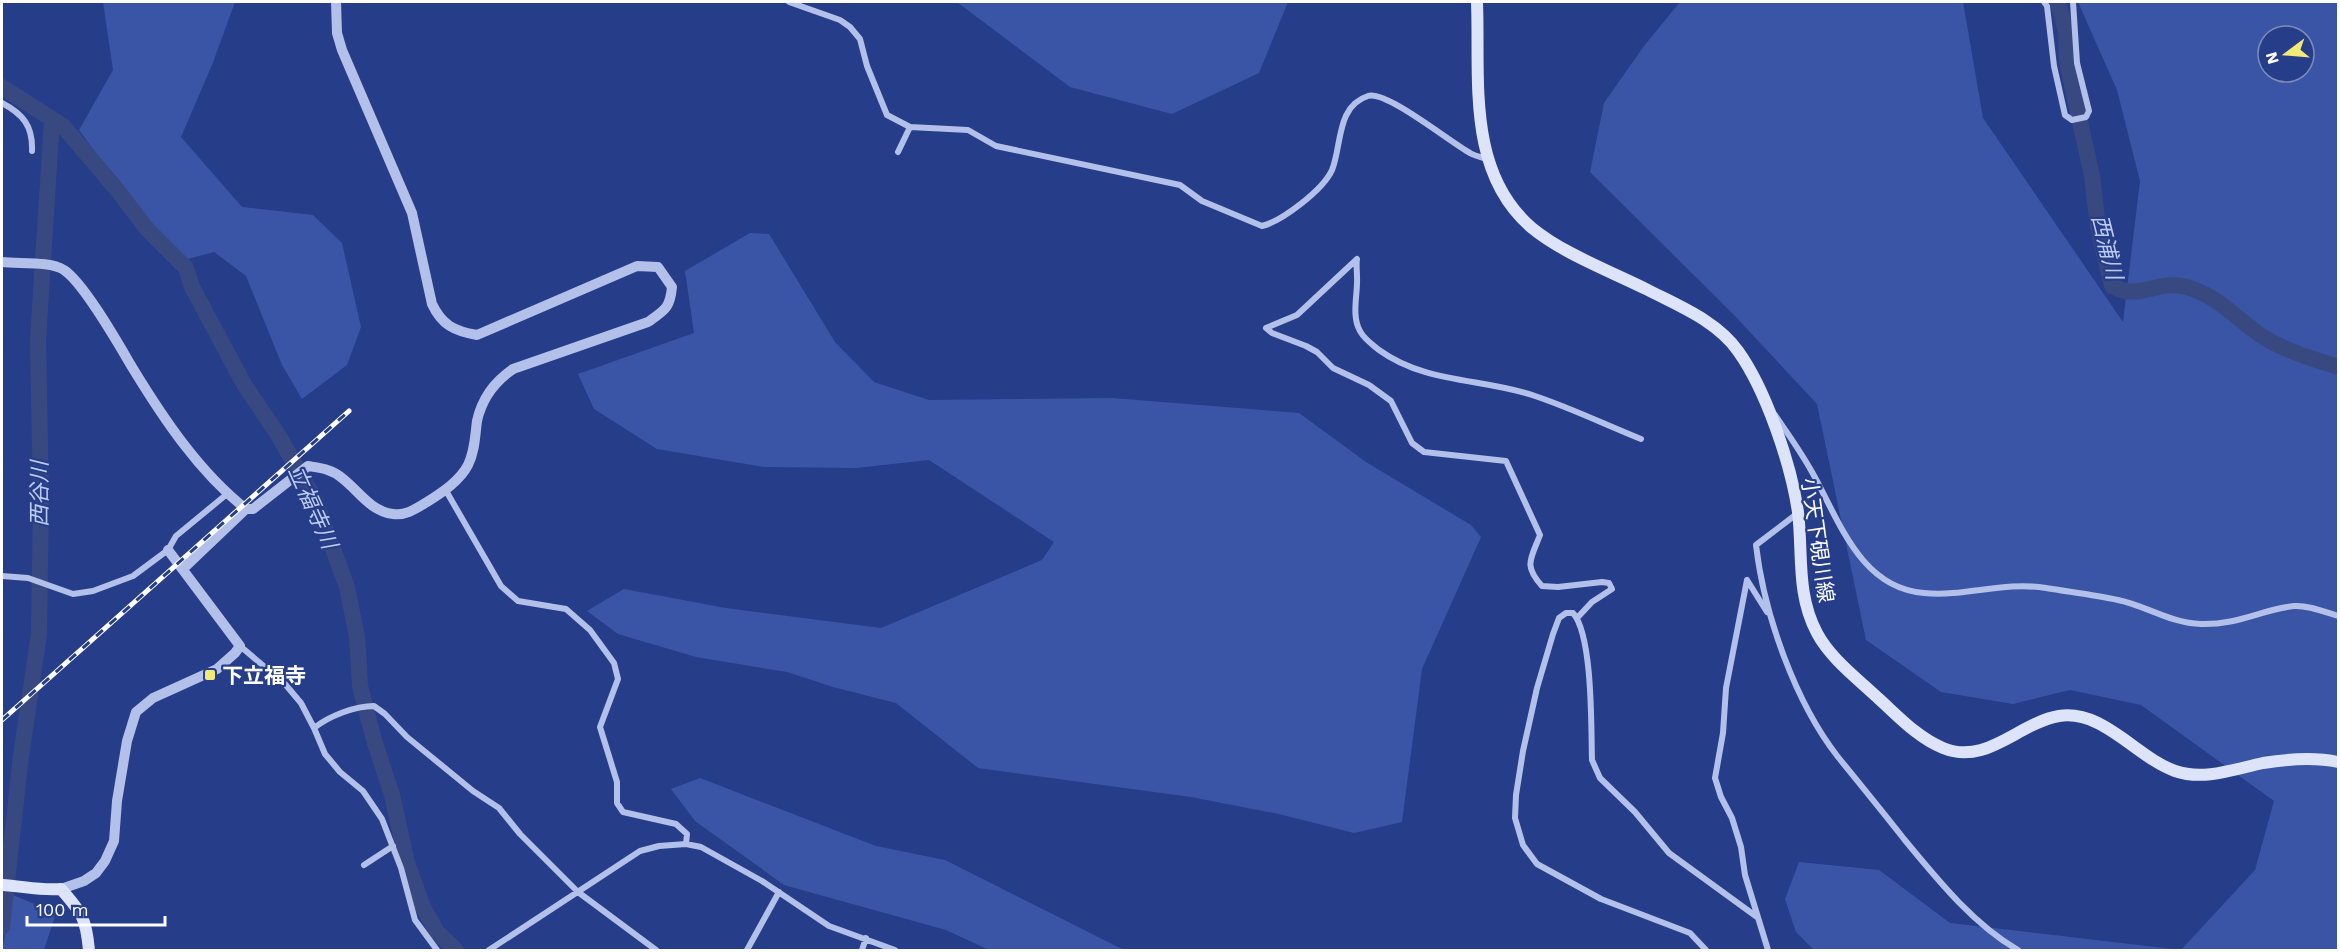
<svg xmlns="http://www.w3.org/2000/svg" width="2340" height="952" font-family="'Work Sans','Noto Sans JP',sans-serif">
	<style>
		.green { fill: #3a55a6; fill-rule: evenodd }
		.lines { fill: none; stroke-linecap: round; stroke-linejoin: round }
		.river { stroke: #384982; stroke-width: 16 }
		.minor { stroke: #b3c0ea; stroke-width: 6 }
		.tertiary { stroke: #b3c0ea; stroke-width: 10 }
		.secondary { stroke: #dde3f8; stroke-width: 12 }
		.rail-casing { stroke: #fff; stroke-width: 5 }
		.rail { stroke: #263d8a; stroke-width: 3; stroke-dasharray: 9; stroke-linecap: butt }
		.poi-dot { fill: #f3e977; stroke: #263d8a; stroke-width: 2 }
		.labels { text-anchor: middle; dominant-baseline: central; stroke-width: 4.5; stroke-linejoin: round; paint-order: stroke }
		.street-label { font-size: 21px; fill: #fff; stroke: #263d8a }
		.poi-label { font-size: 21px; font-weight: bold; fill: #fff; stroke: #263d8a; text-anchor: start }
		.water-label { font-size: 22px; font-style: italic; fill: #becbf1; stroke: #263d8a }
	</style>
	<rect width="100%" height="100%" fill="#263d8a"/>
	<!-- green -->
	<path class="green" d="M 103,2 L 235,2 L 212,65 L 181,137 L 242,207 L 313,215 L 342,243 L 361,327 L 347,365 L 302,399 L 282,365 L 246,276 L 214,252 L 180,261 L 148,224 L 79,130 L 113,70 Z
		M 957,2 L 1288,2 L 1259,73 L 1172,114 L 1070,87 Z
		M 1680,2 L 1963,2 L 1983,118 L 2123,322 L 2140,181 L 2117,90 L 2078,2 L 2338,2 L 2338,950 L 1814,950 L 1796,932 L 1785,899 L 1799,862 L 1879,870 L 1950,923 L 2181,950 L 2255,870 L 2274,801 L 2141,705 L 2070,690 L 2013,704 L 1941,692 L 1866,640 L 1817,404 L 1734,315 L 1590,172 L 1604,103 L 1644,46 ZM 2268,36 L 2304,36 L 2304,72 L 2268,72 Z
		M 750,233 L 769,234 L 835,342 L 874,382 L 929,400 L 1112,398 L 1299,413 L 1366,462 L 1471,525 L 1481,537 L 1422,669 L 1402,822 L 1354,833 L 1279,814 L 1191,797 L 978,768 L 896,703 L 833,687 L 787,672 L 696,657 L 618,634 L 587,611 L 624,589 L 726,608 L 881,628 L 1042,560 L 1054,542 L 929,460 L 856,468 L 764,467 L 657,449 L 594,409 L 578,374 L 694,333 L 685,271 Z
		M 700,778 L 876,846 L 945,860 L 1124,950 L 989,950 L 946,930 L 784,885 L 695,821 L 671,789 Z
		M 13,895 L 56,913 L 44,950 L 2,950 Z"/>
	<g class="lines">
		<!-- river -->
		<path class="river" d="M 2058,2 L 2066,31 L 2067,62 L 2092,176 L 2098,227 L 2112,286 C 2116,288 2121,290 2125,291 C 2149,295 2163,278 2193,289 C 2223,300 2239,322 2265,338 C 2288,352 2314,359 2338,367
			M 2,87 L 63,126 L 118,191 L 147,229 L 186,268 L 192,287 L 245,386 L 277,433 L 315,500 L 347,587 L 357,637 L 360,686 L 374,740 L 392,795 L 407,863 L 423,907 L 437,932 L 456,950
			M 2,927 L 21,756 L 39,634 L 41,499 L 38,340 L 52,119"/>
		<!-- minor -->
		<path class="minor" d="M 789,2 L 840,20 L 850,27 L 860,39 L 867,66 L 887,115 L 910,127 L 968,130 L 996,146 L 1180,185 L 1202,201 L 1262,226 C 1282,221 1323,190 1332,170 C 1342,146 1336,106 1368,96 C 1386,90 1451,143 1470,153 C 1475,156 1481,157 1487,159
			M 2044,2 L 2047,6 L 2054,66 L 2065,115 L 2072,120 L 2086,117 L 2089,111 L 2077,63 L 2073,2
			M 2,103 C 23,114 33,126 32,151
			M 898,152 L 910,127
			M 1775,415 C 1788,434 1801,452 1812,472 C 1839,520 1860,588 1924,593 C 1966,597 2002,581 2046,588 C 2070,592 2095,595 2118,600 C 2147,606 2170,623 2201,624 C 2238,625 2260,610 2294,606 C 2308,605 2325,612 2338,616
			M 445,489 L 501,586 L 518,601 L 566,609 L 590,630 L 614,663 L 618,679 L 600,727 L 617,782 L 617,803 L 623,812 L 676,824 L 687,834 L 686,844
			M 1798,513 L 1756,545 C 1764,614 1795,702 1838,757 C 1860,784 1882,811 1904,839 C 1937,879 1973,924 2018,950
			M 2,576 L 28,578 L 73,594 L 93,591 L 133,576 L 168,550 L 176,536 L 227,494
			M 1747,580 L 1726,688 L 1723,733 L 1715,778 L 1721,797 L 1732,818 L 1741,847 L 1745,875 L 1768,950
			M 1747,580 L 1767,612
			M 1577,618 L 1592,602 L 1612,589 L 1609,583 L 1602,582 L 1558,587 L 1542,586 C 1523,565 1531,559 1540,535 L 1506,461 L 1424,452 L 1412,443 L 1391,401 L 1369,385 L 1333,368 L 1317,352 L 1306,346 L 1272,333 L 1266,328 L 1297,315 L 1357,259 C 1356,265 1357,270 1357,277 C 1358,294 1351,315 1360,331 C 1364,339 1372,344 1379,350 C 1426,384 1483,378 1535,396 C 1571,408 1606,425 1641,439
			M 240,646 L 285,684 L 301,703 L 314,728 L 325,754 L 340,772 L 363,791 L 382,819 L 401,868 L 415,920 L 437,950
			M 314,728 C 329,716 355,706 374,706 L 385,714 L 407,737 L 473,791 L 499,808 L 520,834 L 578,892 L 656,950
			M 364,865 L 393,846
			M 489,950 L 640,851 L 659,846 L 686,844 L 701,847 L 762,881 L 829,926 L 895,950
			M 747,950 L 779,892
			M 862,950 L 866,938
			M 1706,950 L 1690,933 L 1601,899 L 1537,864 L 1523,845 L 1515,818 L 1516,795 L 1523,751 L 1537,688 L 1553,634 L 1559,618 L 1566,613 L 1573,613 C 1593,636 1591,728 1592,760 L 1600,778 L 1635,812 L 1669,853 L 1757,917"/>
		<!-- tertiary -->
		<path class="tertiary" d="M 2,262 C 19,264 51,261 64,270 C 84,283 119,345 132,367 C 163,418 199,472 246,509
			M 183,569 L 246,509 L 253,509 L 308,466 C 320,468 332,469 342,478 C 359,491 370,511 393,514 C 406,516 417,508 427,502 C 441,493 460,481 468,465 C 475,451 475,436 477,421 C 482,398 494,382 513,369 L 648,322 C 665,310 670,308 672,287 L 658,267 L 637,266 L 477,335 C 454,331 442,325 432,304 L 412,213 L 342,50 L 337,33 L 336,2
			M 61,889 L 84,881 L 96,873 L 105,861 L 114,841 L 117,801 L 127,741 L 136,712 L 153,698 L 217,669 L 235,653 L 240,646 L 168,550"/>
		<!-- secondary -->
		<path class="secondary" d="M 1477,2 C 1480,79 1466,172 1532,228 C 1562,253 1612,272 1648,290 C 1679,306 1717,321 1738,351 C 1766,390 1791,464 1798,512 C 1803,553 1796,594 1817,633 C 1830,658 1858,679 1878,698 C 1898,716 1918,738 1943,748 C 1987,766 2018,723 2059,716 C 2103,709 2136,757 2175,771 C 2204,781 2235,769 2263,763 C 2288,759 2314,757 2338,762
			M 2,885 C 22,886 41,891 61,889 C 82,913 86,918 89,950"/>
		<defs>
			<path id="rail" d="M 2,720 L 349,411"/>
		</defs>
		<!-- rail casing -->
		<use href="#rail" class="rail-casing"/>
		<!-- rail -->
		<use href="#rail" class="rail"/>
	</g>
	<!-- markers -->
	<rect class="poi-dot" x="204" y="669" width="12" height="12" rx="3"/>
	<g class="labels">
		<!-- street labels -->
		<g class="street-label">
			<text transform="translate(1818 540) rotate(82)">小天下硯川線</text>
		</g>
		<!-- poi labels -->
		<g class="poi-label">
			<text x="222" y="675">下立福寺</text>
		</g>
		<!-- water labels -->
		<g class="water-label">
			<text transform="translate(2107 247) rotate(76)">西浦川</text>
			<text transform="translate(39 494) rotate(-90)">西谷川</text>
			<text transform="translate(313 507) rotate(66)">立福寺川</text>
		</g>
	</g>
	<!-- border -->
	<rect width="2340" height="952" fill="none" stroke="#ffffff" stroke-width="6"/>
	<!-- north arrow -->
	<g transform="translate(2286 54) rotate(254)"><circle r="28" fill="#263d8a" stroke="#7d8bb9" stroke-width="1.5"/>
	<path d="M0-4.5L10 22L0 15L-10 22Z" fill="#f3e977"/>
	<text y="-9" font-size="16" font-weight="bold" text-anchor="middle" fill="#ffffff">N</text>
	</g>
	<!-- scale -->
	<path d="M27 916v9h138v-9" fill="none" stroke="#ffffff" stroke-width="3"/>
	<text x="36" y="916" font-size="18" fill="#ffffff" stroke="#263d8a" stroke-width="4.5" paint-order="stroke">100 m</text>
</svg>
